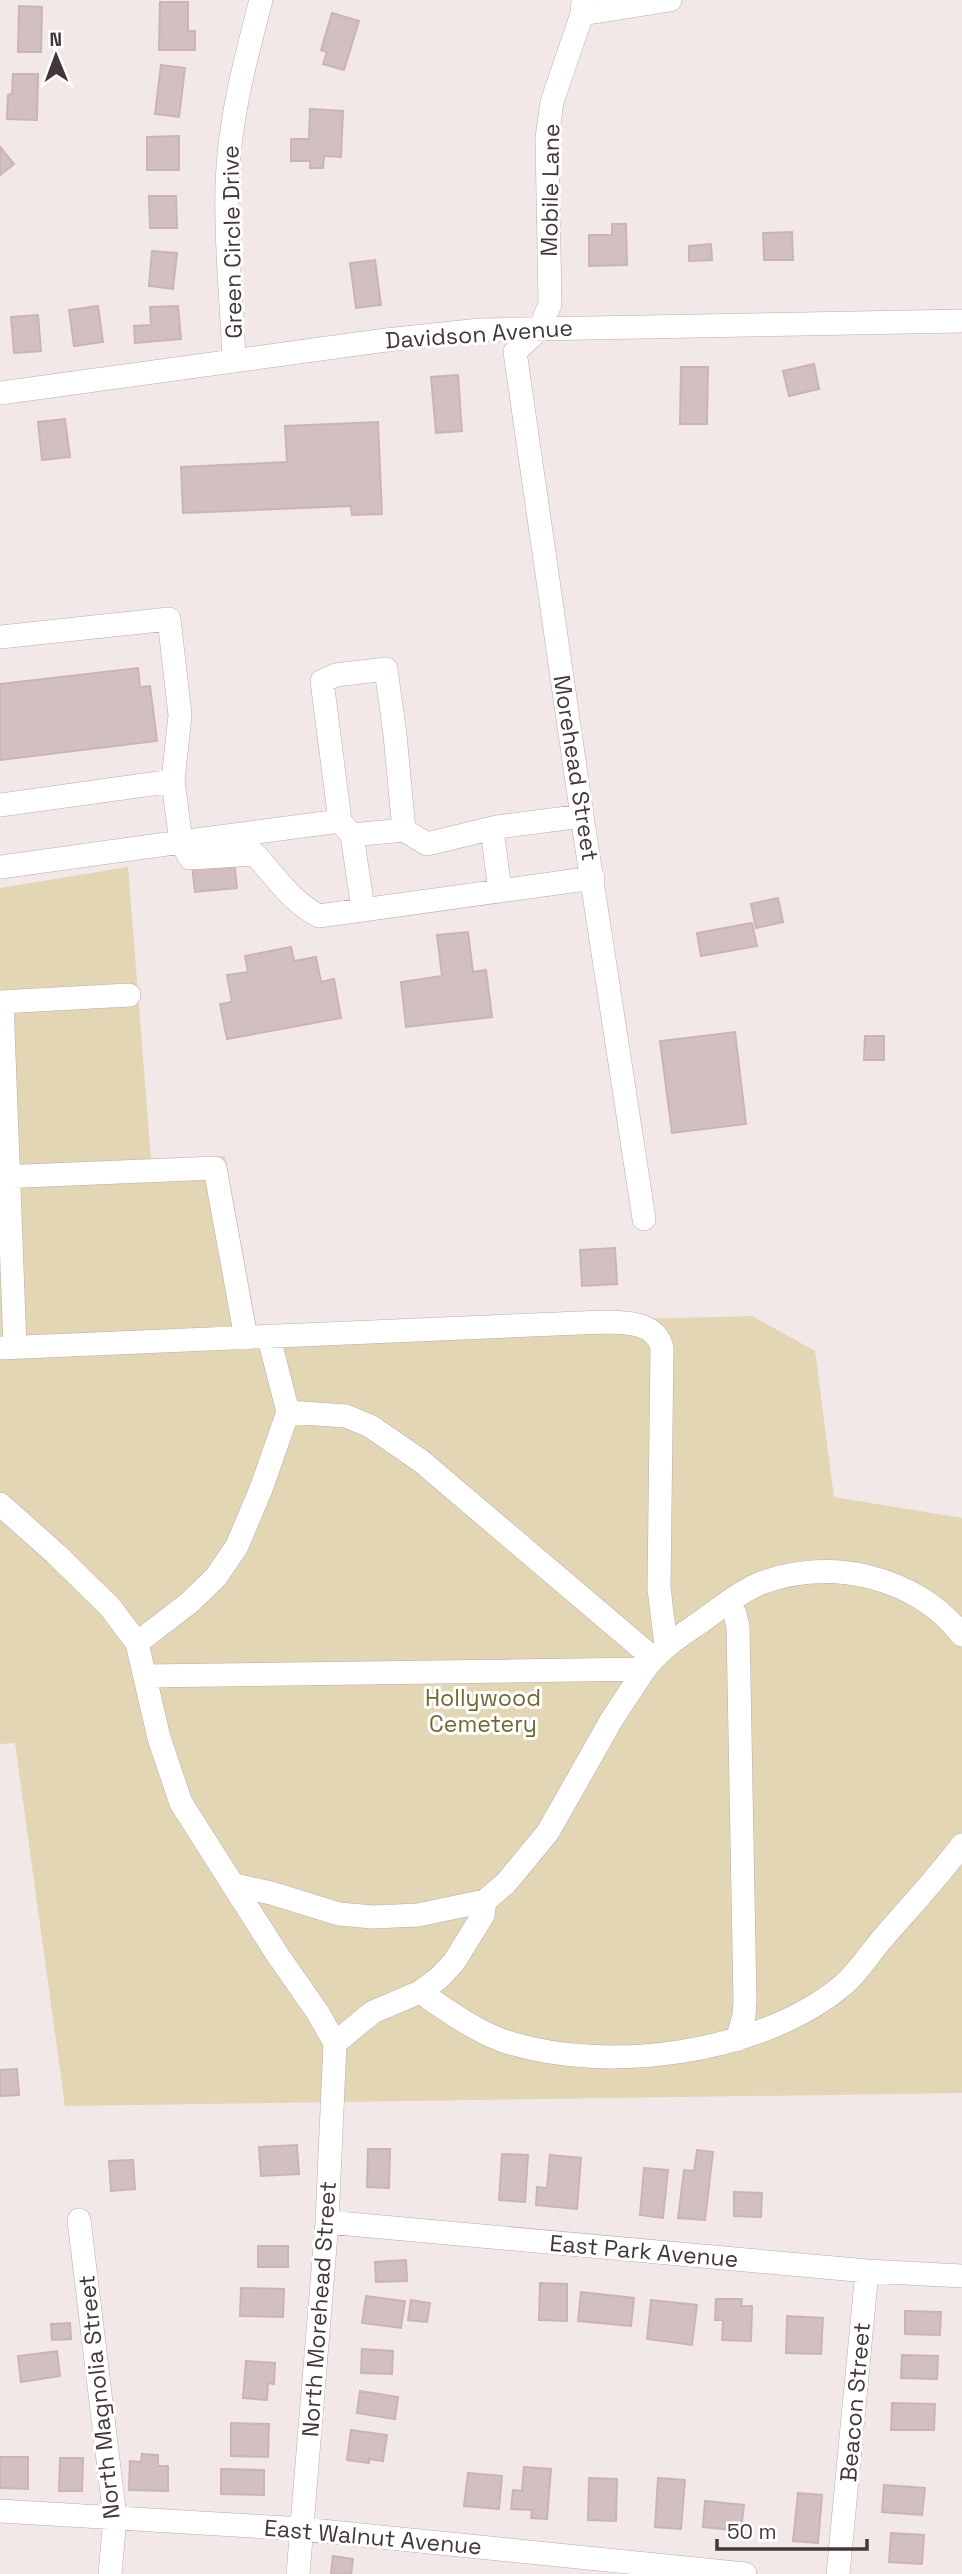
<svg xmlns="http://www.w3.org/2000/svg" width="962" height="2574" font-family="'Space Grotesk',sans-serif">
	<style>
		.green { fill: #e2d6b5 }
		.building { fill: #d2bfc1; stroke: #ccb3b5; stroke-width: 2 }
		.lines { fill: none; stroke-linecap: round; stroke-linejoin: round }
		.minor-casing { stroke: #bcabac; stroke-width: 24 }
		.minor { stroke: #fff; stroke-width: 23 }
		.labels { text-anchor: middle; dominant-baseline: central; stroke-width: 6; stroke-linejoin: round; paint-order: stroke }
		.street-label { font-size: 23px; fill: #443739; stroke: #fff }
		.park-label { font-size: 23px; fill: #706931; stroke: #fff }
	</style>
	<rect width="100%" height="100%" fill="#f2e8e8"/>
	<!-- green -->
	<path class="green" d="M 128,867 L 151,1159 L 225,1156 L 257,1329 L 752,1316 L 815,1351 L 834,1497 L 962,1518 L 962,2093 L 65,2106 L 15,1743 L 0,1744 L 0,888 Z"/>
	<!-- building -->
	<path class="building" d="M 160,2 L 188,2 L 188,31 L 195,31 L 195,50 L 159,50 Z
		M 19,6 L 42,7 L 41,52 L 18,52 Z
		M 332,13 L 359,21 L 344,70 L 323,64 L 327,52 L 321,50 Z
		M 161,65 L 185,68 L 179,117 L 155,114 Z
		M 13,74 L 38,74 L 37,120 L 7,119 L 8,95 L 12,94 Z
		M 310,109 L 343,111 L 341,157 L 324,156 L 323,168 L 310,168 L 310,161 L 291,161 L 291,139 L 309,139 Z
		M 179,136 L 179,170 L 147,170 L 147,137 Z
		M 0,147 L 14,164 L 0,175 Z
		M 149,196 L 176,196 L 177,228 L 150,228 Z
		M 612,224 L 626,224 L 627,265 L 589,266 L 589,235 L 612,235 Z
		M 792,232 L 793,260 L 764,260 L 763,233 Z
		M 711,244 L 712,260 L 689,261 L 689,246 Z
		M 152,251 L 177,253 L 173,289 L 149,286 Z
		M 375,260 L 381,305 L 356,308 L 350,263 Z
		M 98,306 L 103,342 L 74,346 L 69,310 Z
		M 178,306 L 181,339 L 135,343 L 134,326 L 151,325 L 150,307 Z
		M 38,315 L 41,351 L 14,353 L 11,317 Z
		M 814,364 L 819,389 L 789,396 L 783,371 Z
		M 681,367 L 708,367 L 707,424 L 680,424 Z
		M 458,375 L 462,431 L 436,433 L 431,377 Z
		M 65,419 L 70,457 L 42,460 L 38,422 Z
		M 378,422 L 382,514 L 352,515 L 351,506 L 183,513 L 181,467 L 287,462 L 285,426 Z
		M 138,668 L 140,687 L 150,686 L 157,741 L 0,760 L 0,684 Z
		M 234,861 L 237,888 L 195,892 L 192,865 Z
		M 778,898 L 783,922 L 756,928 L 751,904 Z
		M 752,923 L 757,946 L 701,956 L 697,933 Z
		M 468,932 L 473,972 L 486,970 L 492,1017 L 406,1027 L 401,982 L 442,976 L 437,935 Z
		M 291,947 L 294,961 L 316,957 L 321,982 L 334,979 L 341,1018 L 227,1039 L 220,1004 L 232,1002 L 227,975 L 248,972 L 245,956 Z
		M 735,1032 L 746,1124 L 672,1133 L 660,1041 Z
		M 865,1036 L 884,1036 L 884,1060 L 864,1060 Z
		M 615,1248 L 617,1284 L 582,1286 L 580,1250 Z
		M 17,2069 L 19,2095 L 0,2096 L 0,2070 Z
		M 297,2145 L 299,2174 L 261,2176 L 259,2147 Z
		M 368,2149 L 390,2149 L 389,2188 L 367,2187 Z
		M 697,2150 L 713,2152 L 705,2220 L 678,2218 L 684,2170 L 694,2171 Z
		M 502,2154 L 528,2155 L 525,2202 L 499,2200 Z
		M 550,2155 L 581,2158 L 577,2209 L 536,2205 L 537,2187 L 547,2188 Z
		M 133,2160 L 135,2189 L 111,2191 L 109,2161 Z
		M 644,2168 L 668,2170 L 663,2218 L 640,2215 Z
		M 734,2192 L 762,2193 L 761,2217 L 734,2216 Z
		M 258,2246 L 288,2246 L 288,2267 L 258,2267 Z
		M 406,2260 L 407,2281 L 376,2282 L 375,2262 Z
		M 540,2283 L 567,2284 L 567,2321 L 539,2320 Z
		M 241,2288 L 284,2289 L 283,2317 L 240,2316 Z
		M 581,2292 L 634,2298 L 631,2326 L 578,2321 Z
		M 366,2296 L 405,2301 L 401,2328 L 362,2323 Z
		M 716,2299 L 742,2299 L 741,2306 L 752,2306 L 751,2341 L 722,2340 L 723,2320 L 715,2320 Z
		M 411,2300 L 430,2303 L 427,2322 L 408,2320 Z
		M 651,2300 L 697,2305 L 692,2345 L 647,2339 Z
		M 905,2311 L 941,2312 L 940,2335 L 905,2334 Z
		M 787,2316 L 823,2318 L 821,2354 L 786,2353 Z
		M 70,2323 L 71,2339 L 52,2340 L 51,2324 Z
		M 362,2349 L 393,2351 L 392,2374 L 361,2373 Z
		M 57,2351 L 60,2376 L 21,2382 L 18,2356 Z
		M 902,2355 L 938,2356 L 937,2379 L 901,2378 Z
		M 246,2361 L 275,2363 L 274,2384 L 268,2383 L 267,2400 L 243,2398 Z
		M 360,2391 L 398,2397 L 395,2419 L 357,2413 Z
		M 892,2403 L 935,2404 L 934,2430 L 891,2430 Z
		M 231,2423 L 269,2424 L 268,2457 L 231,2456 Z
		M 351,2430 L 387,2435 L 383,2461 L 369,2459 L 369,2463 L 347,2460 Z
		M 142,2454 L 158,2455 L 158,2466 L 168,2466 L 168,2491 L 129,2490 L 130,2461 L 141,2462 Z
		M 0,2457 L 28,2457 L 28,2489 L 0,2488 Z
		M 60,2458 L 83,2458 L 82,2491 L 59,2491 Z
		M 524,2467 L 551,2469 L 547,2519 L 531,2518 L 532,2510 L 511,2509 L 513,2490 L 522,2491 Z
		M 221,2469 L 264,2470 L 264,2495 L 221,2494 Z
		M 468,2473 L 502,2476 L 499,2509 L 464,2506 Z
		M 589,2478 L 617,2479 L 616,2521 L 588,2520 Z
		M 658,2478 L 685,2480 L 681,2529 L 655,2527 Z
		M 884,2485 L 925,2488 L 922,2515 L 882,2512 Z
		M 798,2493 L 822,2495 L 818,2543 L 793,2541 Z
		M 705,2501 L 744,2505 L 741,2531 L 703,2527 Z
		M 891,2533 L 924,2535 L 922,2564 L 889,2562 Z
		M 333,2556 L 353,2559 L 351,2574 L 331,2574 Z"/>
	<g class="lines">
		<defs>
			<path id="minor" d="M 583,1 L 582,14 L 670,0
				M 582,14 L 552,102 L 547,138 L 550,304 L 540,328 L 515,352 L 582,816 L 644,1219
				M 234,361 C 232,303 225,243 227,184 C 229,121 245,61 261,0
				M 0,393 L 386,340 L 480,330 L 962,321
				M 0,637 L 169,619 L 180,715 L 173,781 L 181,842 L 340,821
				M 0,805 L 173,781
				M 492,829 L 500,891
				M 404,830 L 395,735 L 386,669 L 336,675 L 322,681 L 340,821 L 352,835 L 404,830 L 427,844 L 497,827 L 582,816
				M 352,835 L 363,909
				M 0,867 L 181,842 L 190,858 L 255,854 C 274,876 293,903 319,916 L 593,878
				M 0,1002 L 129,995
				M 2,1002 L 15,1347
				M 0,1177 L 215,1168 L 246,1338
				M 0,1348 L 603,1322 C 625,1322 656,1322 662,1348 L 659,1588 L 666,1646
				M 288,1412 L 346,1416 L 370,1426 L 421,1461 L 653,1658
				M 0,1504 L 56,1554 L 110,1607 L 137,1643 L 159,1738 L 181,1803 L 277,1954 L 318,2013 L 335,2043 L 373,2012 L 420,1992 C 447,2010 476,2032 507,2042 C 607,2074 760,2054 842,1986 C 858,1973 869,1954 883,1938 C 910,1907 938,1877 962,1845
				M 727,1603 L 735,1614 L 738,1627 L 745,2001 L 744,2016 L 737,2040
				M 137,1643 L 189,1603 L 216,1577 L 237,1546 L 261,1489 L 288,1412 L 269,1338
				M 146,1676 L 645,1669 C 660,1648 682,1635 702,1621 C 721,1607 740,1592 761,1583 C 831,1557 915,1576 962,1635
				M 234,1885 L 271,1893 L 339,1914 L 373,1917 L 418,1915 L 485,1901
				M 420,1992 L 439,1978 L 454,1962 L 483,1915 L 485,1901 L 506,1883 L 548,1832 L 612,1719 L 645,1669
				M 79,2220 L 115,2518 L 110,2574
				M 327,2222 L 867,2271 L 962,2276
				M 0,2511 L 302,2529 L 745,2574
				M 298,2574 L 327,2222 L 335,2043
				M 838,2574 L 867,2271"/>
		</defs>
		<!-- minor casing -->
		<use href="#minor" class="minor-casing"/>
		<!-- minor -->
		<use href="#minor" class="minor"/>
	</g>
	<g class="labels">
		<!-- street labels -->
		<g class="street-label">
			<text transform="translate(550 190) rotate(-89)">Mobile Lane</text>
			<text transform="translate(232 242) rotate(-91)">Green Circle Drive</text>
			<text transform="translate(479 334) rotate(-4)">Davidson Avenue</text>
			<text transform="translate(576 768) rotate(81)">Morehead Street</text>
			<text transform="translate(644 2251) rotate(5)">East Park Avenue</text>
			<text transform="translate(319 2309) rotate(-86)">North Morehead Street</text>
			<text transform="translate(99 2397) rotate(-96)">North Magnolia Street</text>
			<text transform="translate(855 2402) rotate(-85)">Beacon Street</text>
			<text transform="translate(373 2537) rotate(5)">East Walnut Avenue</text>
		</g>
		<!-- park labels -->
		<g class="park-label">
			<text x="483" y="1698">Hollywood<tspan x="483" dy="26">Cemetery</tspan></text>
		</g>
	</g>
	<!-- north arrow -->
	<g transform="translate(56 56) rotate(359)" stroke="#ffffff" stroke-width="5" paint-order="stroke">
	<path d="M0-5L12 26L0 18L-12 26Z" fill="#443739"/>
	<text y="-10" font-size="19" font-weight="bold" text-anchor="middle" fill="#443739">N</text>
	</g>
	<!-- scale -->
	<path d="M717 2539v10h150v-10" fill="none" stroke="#443739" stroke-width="3.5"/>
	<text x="727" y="2539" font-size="21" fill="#443739" stroke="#ffffff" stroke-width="5" paint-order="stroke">50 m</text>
</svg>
